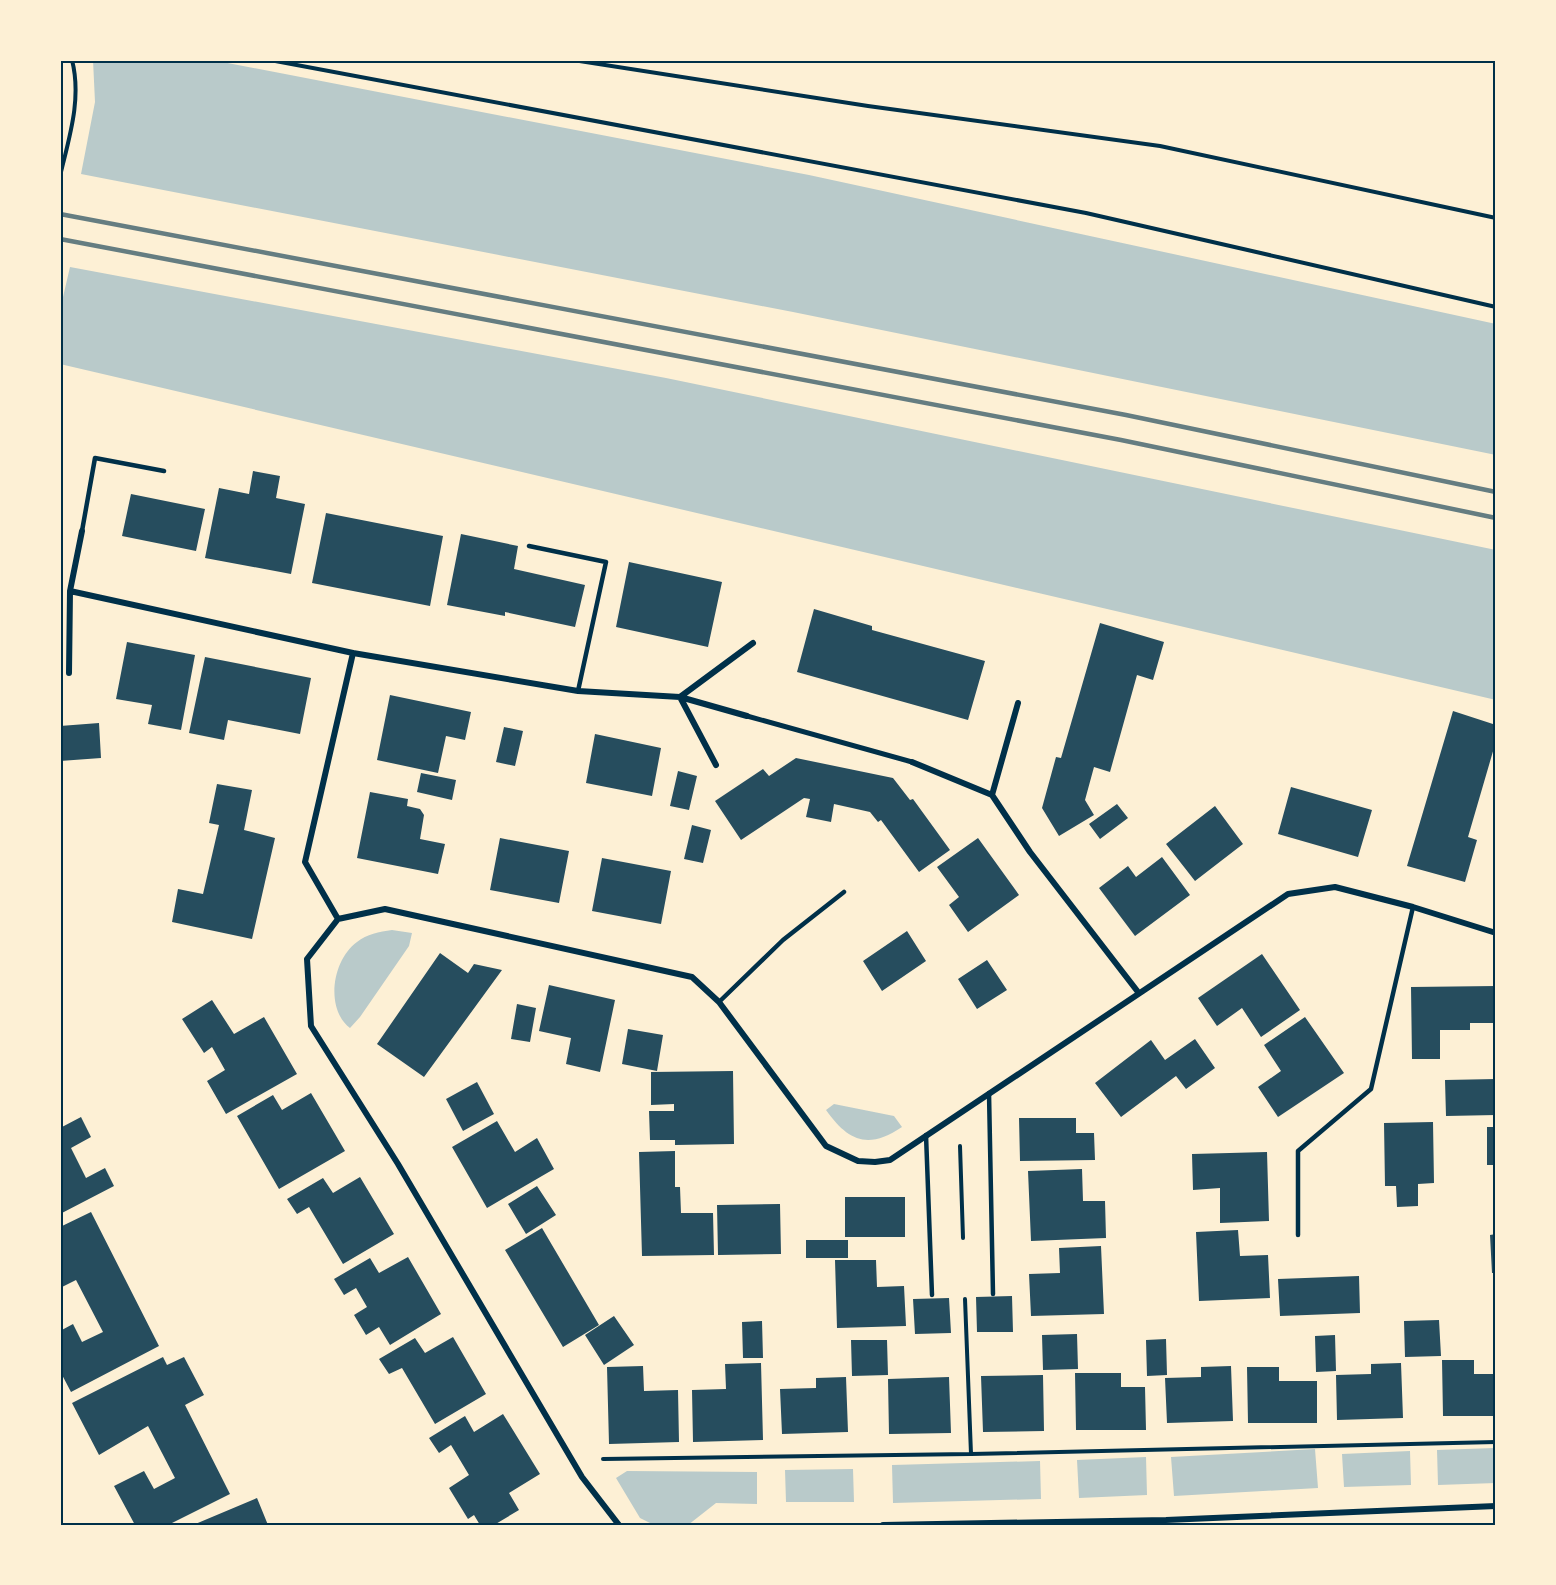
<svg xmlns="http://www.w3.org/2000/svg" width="1556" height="1585" font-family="Helvetica,sans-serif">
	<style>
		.green { fill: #b9caca }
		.building { fill: #264d5e }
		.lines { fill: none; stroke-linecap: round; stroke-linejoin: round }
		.path { stroke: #003049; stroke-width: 4 }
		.service { stroke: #003049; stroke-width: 4.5 }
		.pedestrian { stroke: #003049; stroke-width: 5 }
		.minor { stroke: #003049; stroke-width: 6 }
		.rail { stroke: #657d81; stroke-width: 4.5 }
		.neatline { fill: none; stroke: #003049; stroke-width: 2 }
	</style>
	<rect width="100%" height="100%" fill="#fdf0d5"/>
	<!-- green -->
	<path class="green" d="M 93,60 L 212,60 L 809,175 L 1496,324 L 1496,455 L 793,312 L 81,174 L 95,102 Z
		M 70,267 L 666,378 L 1496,550 L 1496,700 L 60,364 L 60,310 Z
		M 392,930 L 412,933 L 409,946 L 360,1017 L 350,1028 C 325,1009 332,960 357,942 C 367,934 379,932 392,930 Z
		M 834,1104 L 894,1116 L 902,1127 C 868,1150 848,1141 826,1110 Z
		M 1494,1448 L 1496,1483 L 1438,1485 L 1437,1450 Z
		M 1315,1449 L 1318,1488 L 1174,1496 L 1171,1457 Z
		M 1410,1451 L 1411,1485 L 1344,1487 L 1342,1454 Z
		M 1146,1457 L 1147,1495 L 1079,1498 L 1077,1460 Z
		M 1040,1461 L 1041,1499 L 893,1503 L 892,1465 Z
		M 853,1469 L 854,1502 L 786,1502 L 785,1470 Z
		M 627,1471 L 757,1472 L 757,1504 L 716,1503 L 688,1525 L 654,1525 L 640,1518 L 616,1478 Z"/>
	<!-- building -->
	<path class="building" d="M 253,471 L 280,476 L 276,498 L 305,504 L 291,574 L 205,558 L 219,488 L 249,494 Z
		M 131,494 L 205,509 L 196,551 L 122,536 Z
		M 326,513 L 443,536 L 430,606 L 312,583 Z
		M 461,534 L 518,546 L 514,569 L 585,585 L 575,627 L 505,612 L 505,616 L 447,605 Z
		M 629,562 L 722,582 L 708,647 L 616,627 Z
		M 814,609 L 872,626 L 872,630 L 985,661 L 968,720 L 797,672 Z
		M 1100,623 L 1164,642 L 1153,680 L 1137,675 L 1110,772 L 1094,767 L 1085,800 L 1094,815 L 1059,836 L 1042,808 L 1056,757 L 1061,758 Z
		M 127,642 L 195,655 L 181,730 L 148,724 L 152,705 L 116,699 Z
		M 205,657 L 311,678 L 300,734 L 228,720 L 224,740 L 189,733 Z
		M 390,695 L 471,712 L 465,740 L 446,736 L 438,773 L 377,760 Z
		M 1453,711 L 1496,725 L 1496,741 L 1468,837 L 1477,840 L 1465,882 L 1407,866 Z
		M 99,723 L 101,758 L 60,761 L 60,726 Z
		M 504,727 L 523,731 L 515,766 L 496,762 Z
		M 595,734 L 661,748 L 652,796 L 586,783 Z
		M 796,758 L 893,778 L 910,800 L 913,799 L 950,850 L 919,872 L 881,820 L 878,822 L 870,812 L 834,804 L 831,822 L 806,817 L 810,799 L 804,798 L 741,840 L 715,801 L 763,769 L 769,776 Z
		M 678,771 L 697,776 L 689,810 L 670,806 Z
		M 421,773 L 456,780 L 452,800 L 417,792 Z
		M 217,784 L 252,790 L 244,830 L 275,838 L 252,939 L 172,922 L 178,889 L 203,894 L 219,825 L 209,823 Z
		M 1291,787 L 1372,810 L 1358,857 L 1278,834 Z
		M 370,792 L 408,799 L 407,806 L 420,809 L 424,815 L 420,839 L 445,844 L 438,874 L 357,858 Z
		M 1117,804 L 1128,818 L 1100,839 L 1089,824 Z
		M 1215,806 L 1243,844 L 1195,881 L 1166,844 Z
		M 692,825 L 711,830 L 703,863 L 684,859 Z
		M 500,838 L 569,851 L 559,903 L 490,890 Z
		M 978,838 L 1019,895 L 968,932 L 949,905 L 959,897 L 937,867 Z
		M 1162,857 L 1190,895 L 1135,936 L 1099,888 L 1128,866 L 1136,877 Z
		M 602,858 L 671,871 L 661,924 L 592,911 Z
		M 907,931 L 926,961 L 882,991 L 863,961 Z
		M 440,953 L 468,973 L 474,964 L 502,970 L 424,1077 L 377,1044 Z
		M 1262,954 L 1300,1010 L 1261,1037 L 1242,1008 L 1217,1026 L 1198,998 Z
		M 987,960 L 1007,990 L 977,1009 L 958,979 Z
		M 549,985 L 615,1000 L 600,1072 L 566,1064 L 571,1038 L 539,1031 Z
		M 1496,986 L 1496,1023 L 1470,1023 L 1470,1030 L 1440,1030 L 1440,1059 L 1412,1059 L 1411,987 Z
		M 212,1000 L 234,1034 L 264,1017 L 297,1074 L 226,1114 L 207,1081 L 225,1070 L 212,1047 L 204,1053 L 182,1019 Z
		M 517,1004 L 536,1008 L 530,1042 L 511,1039 Z
		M 1305,1017 L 1344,1073 L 1278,1117 L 1258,1087 L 1281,1071 L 1264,1045 Z
		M 628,1029 L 663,1035 L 657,1071 L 622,1064 Z
		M 1195,1039 L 1215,1068 L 1186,1089 L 1176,1076 L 1121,1117 L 1095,1083 L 1151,1040 L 1165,1060 Z
		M 733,1071 L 734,1144 L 675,1145 L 675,1140 L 650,1140 L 649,1111 L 674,1111 L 674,1104 L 651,1105 L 651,1072 Z
		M 1496,1079 L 1496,1115 L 1446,1116 L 1445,1080 Z
		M 477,1082 L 494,1114 L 463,1131 L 446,1099 Z
		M 311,1093 L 345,1151 L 279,1189 L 237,1116 L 273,1095 L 282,1110 Z
		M 81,1117 L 91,1137 L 71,1148 L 86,1178 L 105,1168 L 114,1186 L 60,1214 L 60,1124 L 62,1127 Z
		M 1019,1118 L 1076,1118 L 1076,1133 L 1094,1133 L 1095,1160 L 1020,1161 Z
		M 497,1121 L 515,1152 L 537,1138 L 554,1169 L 487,1208 L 452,1147 Z
		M 1433,1122 L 1434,1183 L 1418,1184 L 1418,1206 L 1397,1207 L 1396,1186 L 1385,1186 L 1384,1123 Z
		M 1487,1127 L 1496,1127 L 1496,1165 L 1487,1165 Z
		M 675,1151 L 675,1187 L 680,1187 L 681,1213 L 713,1213 L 714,1255 L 642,1256 L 639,1152 Z
		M 1267,1152 L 1269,1221 L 1220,1223 L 1220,1188 L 1193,1190 L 1192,1154 Z
		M 1082,1169 L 1083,1201 L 1105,1201 L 1106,1238 L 1031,1241 L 1028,1171 Z
		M 360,1177 L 394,1234 L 343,1264 L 309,1207 L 297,1214 L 287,1199 L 323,1178 L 333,1193 Z
		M 537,1186 L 556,1215 L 526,1234 L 508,1204 Z
		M 845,1197 L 905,1197 L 905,1237 L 845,1237 Z
		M 780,1204 L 781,1254 L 718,1255 L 717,1205 Z
		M 91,1212 L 159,1346 L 71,1392 L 60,1371 L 60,1331 L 73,1324 L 82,1342 L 103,1332 L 76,1280 L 60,1288 L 60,1227 Z
		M 542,1228 L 599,1325 L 563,1347 L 505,1250 Z
		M 1238,1230 L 1240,1256 L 1268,1255 L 1270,1298 L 1199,1301 L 1196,1232 Z
		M 1496,1234 L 1496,1273 L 1492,1273 L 1490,1235 Z
		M 806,1240 L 848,1240 L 848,1258 L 806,1258 Z
		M 1101,1246 L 1104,1314 L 1031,1316 L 1029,1274 L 1060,1273 L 1059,1248 Z
		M 408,1257 L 441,1314 L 390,1345 L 379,1327 L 366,1335 L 354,1315 L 367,1307 L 356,1288 L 344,1295 L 334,1279 L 370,1258 L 379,1273 Z
		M 835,1260 L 876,1260 L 877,1287 L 904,1286 L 906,1326 L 837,1328 Z
		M 1359,1276 L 1360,1313 L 1280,1316 L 1278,1279 Z
		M 1012,1296 L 1013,1332 L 977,1332 L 976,1297 Z
		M 949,1298 L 951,1333 L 915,1334 L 913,1299 Z
		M 614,1316 L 634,1345 L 604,1365 L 585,1335 Z
		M 1439,1320 L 1441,1356 L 1405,1357 L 1404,1321 Z
		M 762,1321 L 763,1358 L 743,1358 L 742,1322 Z
		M 1077,1334 L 1078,1369 L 1043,1370 L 1042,1335 Z
		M 1335,1335 L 1336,1371 L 1316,1372 L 1315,1336 Z
		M 453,1337 L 486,1394 L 435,1424 L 402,1368 L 389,1374 L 379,1359 L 415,1338 L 425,1353 Z
		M 1166,1339 L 1167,1375 L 1147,1376 L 1146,1340 Z
		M 851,1340 L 887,1340 L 888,1375 L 852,1376 Z
		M 163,1357 L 167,1365 L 184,1357 L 204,1395 L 185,1405 L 230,1494 L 168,1525 L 135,1525 L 114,1486 L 144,1471 L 154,1489 L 175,1478 L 148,1426 L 99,1455 L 72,1403 Z
		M 1442,1360 L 1474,1360 L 1474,1374 L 1496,1374 L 1496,1416 L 1443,1416 Z
		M 761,1363 L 763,1440 L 693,1442 L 692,1390 L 726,1389 L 725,1364 Z
		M 1401,1363 L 1403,1418 L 1337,1420 L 1336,1375 L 1371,1374 L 1371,1364 Z
		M 643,1366 L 644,1391 L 678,1390 L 679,1442 L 609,1444 L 607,1367 Z
		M 1231,1366 L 1233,1421 L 1167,1423 L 1165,1378 L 1201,1377 L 1201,1367 Z
		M 1247,1367 L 1279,1367 L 1279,1381 L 1317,1381 L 1317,1423 L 1248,1423 Z
		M 1075,1373 L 1121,1373 L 1121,1387 L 1145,1387 L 1146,1430 L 1076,1430 Z
		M 1043,1375 L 1044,1431 L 983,1432 L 981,1376 Z
		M 846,1377 L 848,1432 L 782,1434 L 780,1389 L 816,1388 L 816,1378 Z
		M 949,1377 L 951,1433 L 889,1434 L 888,1379 Z
		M 503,1414 L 540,1474 L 509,1493 L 519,1510 L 494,1525 L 480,1525 L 474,1515 L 468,1519 L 449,1488 L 469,1475 L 451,1445 L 439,1453 L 429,1438 L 465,1416 L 474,1432 Z
		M 257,1498 L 268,1525 L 193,1525 Z"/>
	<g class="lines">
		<!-- path -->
		<path class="path" d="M 270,60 L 1086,213 L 1496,307
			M 573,60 L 868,106 L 1160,146 L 1496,218
			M 60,176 C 69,138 82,99 72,60
			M 960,1146 L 963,1238
			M 965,1299 L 971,1454
			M 603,1459 L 971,1454 L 1496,1442"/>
		<!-- service -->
		<path class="service" d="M 82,531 L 95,458 L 164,471
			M 529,546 L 606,562 L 578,691
			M 719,1002 L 783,940 L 844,892
			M 989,1093 L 993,1294
			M 926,1135 L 932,1295
			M 1298,1235 L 1298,1151 L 1371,1089 L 1413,907"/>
		<!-- pedestrian -->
		<path class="pedestrian" d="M 747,716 L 912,762"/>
		<!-- minor -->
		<path class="minor" d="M 70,591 L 353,653 L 578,691 L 680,697 L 747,716
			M 69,673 L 70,591 L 82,531
			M 912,762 L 992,795 L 1030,852 L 1138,992
			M 716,765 L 680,697 L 753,643
			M 992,795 L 1018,703
			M 338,919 L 385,909 L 692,977 L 719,1002 L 826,1146 L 858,1161 L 875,1162 L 890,1160 L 1288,894 L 1335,887 L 1413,907 L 1496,933
			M 338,919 L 307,959 L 311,1026 L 398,1164 L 582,1477 L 619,1525
			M 338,919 L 305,862 L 353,653
			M 883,1525 L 1166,1520 L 1496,1506"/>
		<!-- rail -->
		<path class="rail" d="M 60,214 L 1126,415 L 1496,492
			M 60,239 L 1121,440 L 1496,518"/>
	</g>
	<!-- border -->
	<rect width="1556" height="1585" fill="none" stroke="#fdf0d5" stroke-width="123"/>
	<rect x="62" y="62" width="1432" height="1462" class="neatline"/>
</svg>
